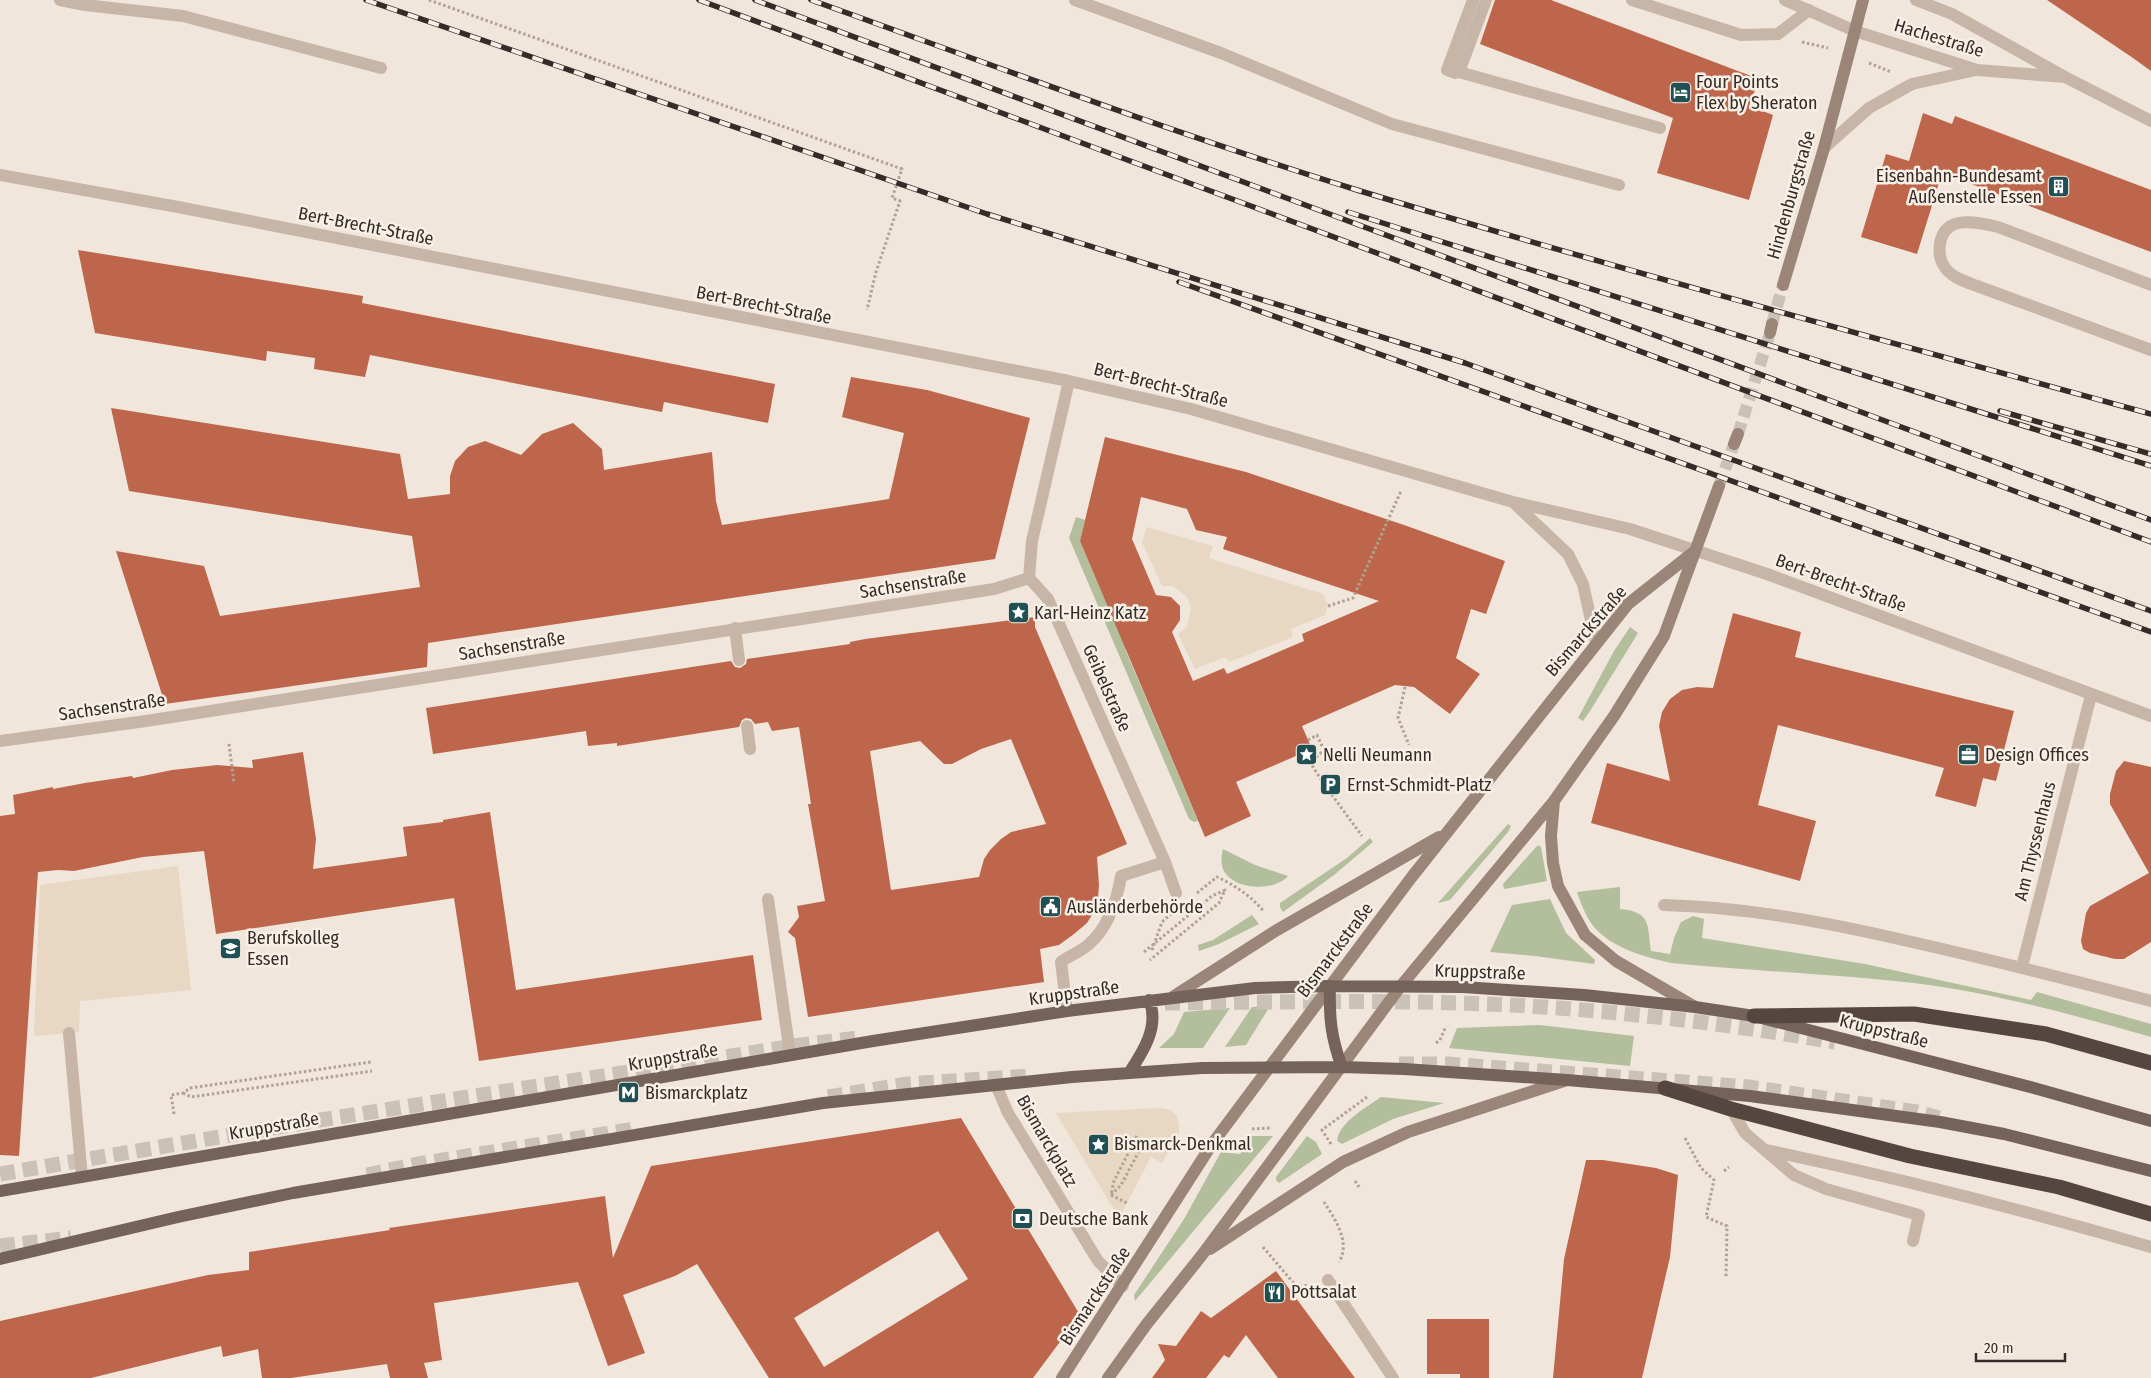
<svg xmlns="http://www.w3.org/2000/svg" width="2151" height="1378" font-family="'Fira Sans Condensed',sans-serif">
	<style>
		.green { fill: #b3be9c }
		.plaza { fill: #e7d7c3 }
		.building { fill: #be664b; fill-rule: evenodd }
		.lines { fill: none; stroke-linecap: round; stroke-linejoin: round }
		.secondary-tunnel { stroke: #cac1b7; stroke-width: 12; stroke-dasharray: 12 6; stroke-linecap: butt }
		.motorway-tunnel { stroke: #cac1b7; stroke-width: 15; stroke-dasharray: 15 8; stroke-linecap: butt }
		.path { stroke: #b3a092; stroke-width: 3; stroke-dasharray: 2.5 2.5; stroke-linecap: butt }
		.service { stroke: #c7b6a8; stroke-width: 12 }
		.minor { stroke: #c7b6a8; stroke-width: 12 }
		.tertiary { stroke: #c7b6a8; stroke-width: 12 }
		.secondary { stroke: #9b8579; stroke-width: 12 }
		.primary { stroke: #75635a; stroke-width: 12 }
		.motorway { stroke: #55463f; stroke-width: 15 }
		.rail-casing { stroke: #342c28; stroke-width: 5.5 }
		.rail { stroke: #f8f0e7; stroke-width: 4; stroke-dasharray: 11; stroke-linecap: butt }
		.labels { text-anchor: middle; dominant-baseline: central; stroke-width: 5; stroke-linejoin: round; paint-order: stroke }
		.street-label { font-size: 18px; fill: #342c28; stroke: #f8f0e7 }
		.poi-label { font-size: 18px; fill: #342c28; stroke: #f8f0e7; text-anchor: start }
	</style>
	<rect width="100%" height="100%" fill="#f0e6db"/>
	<!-- green -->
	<path class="green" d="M 1076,517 L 1085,520 L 1080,541 L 1113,619 L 1115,619 L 1128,648 L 1125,649 L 1198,821 L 1194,822 L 1189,819 L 1069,538 Z
		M 1630,627 L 1638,633 L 1590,711 L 1583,721 L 1578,718 L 1614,651 Z
		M 1508,824 L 1511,826 L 1508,832 L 1450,900 L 1438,903 Z
		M 1370,838 L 1373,842 L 1334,875 L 1283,912 L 1280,907 L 1280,903 L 1347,858 Z
		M 1538,845 L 1541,847 L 1547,881 L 1504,889 L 1503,884 Z
		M 1223,849 L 1255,865 L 1288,876 C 1275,891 1239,890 1227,875 C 1220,868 1221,857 1223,849 Z
		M 1620,887 L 1620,909 C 1652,912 1647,925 1651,951 L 1670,954 L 1674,938 L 1681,922 L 1693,916 L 1704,919 L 1702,938 L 1865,964 L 2031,1000 L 2037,992 L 2151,1024 L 2151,1037 C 2074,1015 1994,993 1914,983 C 1833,974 1752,971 1671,963 C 1645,957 1612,948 1594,927 C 1586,917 1581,904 1577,892 Z
		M 1550,899 L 1566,933 L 1595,960 L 1594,964 L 1535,956 L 1490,952 L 1512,905 Z
		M 1252,915 L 1259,924 L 1219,944 L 1199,951 L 1198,945 L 1213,940 Z
		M 1270,1006 L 1246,1045 L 1225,1047 L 1252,1007 Z
		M 1230,1008 L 1203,1048 L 1159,1048 L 1174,1034 L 1184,1012 Z
		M 1540,1025 L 1634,1036 L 1630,1066 L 1449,1048 L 1457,1028 Z
		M 1381,1097 L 1444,1103 L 1393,1119 L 1342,1144 L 1337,1141 C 1339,1122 1367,1107 1381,1097 Z
		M 1252,1136 L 1273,1136 L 1135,1301 L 1134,1295 L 1184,1219 L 1221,1152 L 1240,1154 Z
		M 1307,1136 L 1316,1142 L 1322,1154 L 1279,1183 L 1276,1180 L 1276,1177 Z"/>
	<!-- plaza -->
	<path class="plaza" d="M 1147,527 L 1213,546 L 1209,558 L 1323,594 L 1328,606 L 1325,615 L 1291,629 L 1293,637 L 1229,662 L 1225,657 L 1195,669 L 1178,634 L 1187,627 L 1191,608 L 1188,598 L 1173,586 L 1162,586 L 1142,542 Z
		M 178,866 L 191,990 L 80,1001 L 79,1032 L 34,1036 L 40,885 Z
		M 1159,1108 L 1170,1110 L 1177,1116 L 1179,1126 L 1179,1133 L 1162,1163 L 1151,1157 L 1119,1218 L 1056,1113 Z"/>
	<!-- building -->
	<path class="building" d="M 1495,0 L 1551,0 L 1759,79 L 1749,106 L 1773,115 L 1749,200 L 1657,173 L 1673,118 L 1480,44 Z
		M 2047,0 L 2151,0 L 2151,71 L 2133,58 Z
		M 1923,113 L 1952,124 L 1955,116 L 2151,190 L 2151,252 L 1942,173 L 1917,254 L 1861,237 L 1886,154 L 1909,161 Z
		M 78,250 L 363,296 L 362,303 L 775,384 L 768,423 L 664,402 L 662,412 L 370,355 L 365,377 L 314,369 L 315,358 L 267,351 L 266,361 L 95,333 Z
		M 851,377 L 927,390 L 1030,418 L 995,559 L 428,643 L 427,667 L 165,704 L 116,551 L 204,566 L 220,616 L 420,587 L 412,536 L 129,491 L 111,408 L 400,454 L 408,499 L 450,494 L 450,476 L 455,461 L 468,447 L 485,441 L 521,455 L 542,434 L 573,423 L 602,449 L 604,470 L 712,452 L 716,501 L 722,525 L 889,499 L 904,433 L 842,417 Z
		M 1105,437 L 1246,472 L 1404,525 L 1505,561 L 1486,614 L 1471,609 L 1456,658 L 1480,674 L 1450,714 L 1414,687 L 1395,685 L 1302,726 L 1312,749 L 1236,782 L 1251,816 L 1205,837 L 1080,541 ZM 1141,497 L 1187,509 L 1196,530 L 1227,537 L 1223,549 L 1379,601 L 1302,634 L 1304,641 L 1227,674 L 1224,668 L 1193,681 L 1172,632 L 1180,620 L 1180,606 L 1171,597 L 1156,595 L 1132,539 Z
		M 1733,613 L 1801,632 L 1795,657 L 2014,711 L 1996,781 L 1983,778 L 1976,807 L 1935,796 L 1944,768 L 1778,725 L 1758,805 L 1816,821 L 1800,881 L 1591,823 L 1607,763 L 1670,781 L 1659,726 L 1662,712 L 1670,699 L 1682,690 L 1697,687 L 1713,688 Z
		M 1035,617 L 1035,627 L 1127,844 L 1097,857 L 1099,885 L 1098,898 L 1095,910 L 1087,923 L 1074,934 L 1059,945 L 1040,949 L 1044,982 L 808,1017 L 795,938 L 788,932 L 799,917 L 797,906 L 825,901 L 808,804 L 811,804 L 799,727 L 772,731 L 768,722 L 755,724 L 751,719 L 746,718 L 742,720 L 739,727 L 617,746 L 617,743 L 588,746 L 586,731 L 433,754 L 426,708 L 731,661 L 735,667 L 740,668 L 746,664 L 747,659 L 850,644 L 850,642 L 865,639 ZM 1011,739 L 1046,824 L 1011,832 L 1001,839 L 990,850 L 984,859 L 979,877 L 891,890 L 870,751 L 920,741 L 944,764 L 952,764 L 981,749 Z
		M 303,752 L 316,839 L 313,869 L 407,856 L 403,827 L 443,822 L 443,820 L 490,812 L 516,990 L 753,955 L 762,1020 L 479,1061 L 454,898 L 216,934 L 204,851 L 143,857 L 74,871 L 58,870 L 38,872 L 19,1156 L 0,1155 L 0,816 L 15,814 L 13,795 L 53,787 L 53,789 L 85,783 L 132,776 L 133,778 L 172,770 L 217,765 L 253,768 L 252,760 Z
		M 2124,761 L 2151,767 L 2151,942 L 2124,959 L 2115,959 L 2090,953 L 2083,949 L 2081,941 L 2086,913 L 2090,906 L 2149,873 L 2110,804 L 2110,794 L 2116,771 Z
		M 961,1118 L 1080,1315 L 1033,1378 L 769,1378 L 697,1264 L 675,1276 L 623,1295 L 645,1353 L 608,1366 L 578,1282 L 434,1303 L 442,1360 L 424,1363 L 428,1378 L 390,1378 L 387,1364 L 291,1378 L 262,1378 L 258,1349 L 223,1357 L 221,1346 L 91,1378 L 0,1378 L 0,1321 L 208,1275 L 249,1270 L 249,1252 L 390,1230 L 389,1228 L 605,1196 L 613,1258 L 651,1166 ZM 938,1231 L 968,1279 L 824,1367 L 794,1318 Z
		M 1586,1160 L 1603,1160 L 1656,1168 L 1678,1175 L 1670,1257 L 1642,1378 L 1553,1378 L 1564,1259 Z
		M 1276,1271 L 1355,1378 L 1278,1378 L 1246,1335 L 1229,1358 L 1224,1355 L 1206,1378 L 1152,1378 L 1165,1360 L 1158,1344 L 1176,1346 L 1201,1311 L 1211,1318 Z
		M 1427,1319 L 1489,1319 L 1489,1378 L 1460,1378 L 1460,1374 L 1427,1374 Z"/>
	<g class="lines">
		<!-- secondary-tunnel -->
		<path class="secondary-tunnel" d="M 1772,324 L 1783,285
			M 1738,434 L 1770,333
			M 1719,486 L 1734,444"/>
		<!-- motorway-tunnel -->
		<path class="motorway-tunnel" d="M 1165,1003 C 1305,1002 1445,998 1584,1010 C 1668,1017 1752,1028 1835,1042
			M 1399,1064 L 1448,1064 L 1749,1087 L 1917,1112 L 1939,1118
			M 828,1097 L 907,1084 L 1029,1076
			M 0,1174 L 314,1121 L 801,1045 L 857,1038
			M 367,1175 L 418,1164 L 635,1129
			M 0,1246 L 71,1238"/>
		<!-- path -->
		<path class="path" d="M 429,0 L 902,169 L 892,198 L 900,201 L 876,272 L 867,310
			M 1802,42 L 1828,48
			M 1869,63 L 1891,72
			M 1328,606 L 1353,598 L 1401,491
			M 1405,687 L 1398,718 L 1409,745
			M 1308,740 L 1317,735 L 1324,750 L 1310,763
			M 229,744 L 234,783
			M 1304,753 L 1326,787 L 1362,836
			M 1197,893 L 1217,877 C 1233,884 1254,898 1264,912
			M 1152,950 L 1162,922 L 1172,913
			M 1144,952 L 1212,896 L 1225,890 L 1219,903 L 1150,960
			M 1436,1043 L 1440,1040 L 1446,1026
			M 183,1093 L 191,1097 L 372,1071
			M 174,1114 L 171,1095 L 183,1093 L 190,1088 L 371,1062
			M 1252,1129 L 1270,1128
			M 1137,1136 L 1114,1181 L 1111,1195 L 1121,1185 L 1145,1140
			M 1685,1138 L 1701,1168 L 1714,1180 L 1706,1217 L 1727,1226 L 1726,1278
			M 1331,1144 L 1322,1130 L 1367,1097
			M 1724,1171 L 1729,1167
			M 1355,1181 L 1359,1187
			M 1111,1195 L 1127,1203
			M 1324,1202 C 1335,1219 1351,1242 1339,1262
			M 1263,1247 L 1297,1287 L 1309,1285"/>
		<!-- service -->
		<path class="service" d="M 60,0 L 85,5 L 183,16 L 381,68
			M 1075,0 L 1221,53 L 1392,124 L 1619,185
			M 1486,0 L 1459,72 L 1660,128
			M 1455,73 L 1447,70 L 1473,0
			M 2151,285 L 1998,227 C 1978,222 1944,214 1940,244 C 1939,251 1940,260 1944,266 C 1950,277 1966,282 1977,286 L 2151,350
			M 735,628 L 739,660
			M 747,726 L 750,749
			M 768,899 L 790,1054
			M 1067,1011 L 1061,962 C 1069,956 1080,952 1088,945 C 1108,928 1117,901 1121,876 L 1165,862
			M 69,1033 L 82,1177
			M 1731,1109 L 1745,1133 L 1794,1175 L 1826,1189 L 1919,1215 L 1913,1241
			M 1766,1150 C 1896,1177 2024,1210 2151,1247"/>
		<!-- minor -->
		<path class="minor" d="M 1632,0 L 1741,35 L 1778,34 L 1809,10
			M 0,175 L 178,207 L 1069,381 L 1191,409 L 1513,502 L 1630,529 L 1767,574 L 2151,716
			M 1069,381 L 1032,541 L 1029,578 L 1048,599 L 1165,862 L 1176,893
			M 1513,502 L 1568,554 L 1583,584 L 1596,643
			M 0,741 L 146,721 L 994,589 L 1029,578
			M 1664,905 C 1748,907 1830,923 1912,942 C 1992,960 2071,980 2151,1001
			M 2022,967 L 2091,695
			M 996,1085 L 1008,1113 L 1098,1261 L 1123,1286
			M 1328,1280 L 1393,1378"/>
		<!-- tertiary -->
		<path class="tertiary" d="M 1785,0 L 1855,31 L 1977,70 L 2065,77
			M 1916,0 L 1952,14 L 2065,77 L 2151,121
			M 1824,148 L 1869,108 L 1912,84 L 1976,70"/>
		<!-- secondary -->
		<path class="secondary" d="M 1783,285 L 1824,148 L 1863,0
			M 1770,333 L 1772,324
			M 1734,444 L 1738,434
			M 1554,801 L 1551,836 L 1553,863 L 1558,886 L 1585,935 L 1616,961 L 1695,1007
			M 1174,996 L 1277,930 L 1439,837
			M 1210,1249 L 1343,1162 L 1408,1132 L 1567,1080
			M 1062,1378 L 1212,1144 L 1411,878 L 1628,604 L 1695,551
			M 1108,1378 L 1146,1325 L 1202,1255 L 1400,987 L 1554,801 L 1614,716 L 1664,636 L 1719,486"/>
		<!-- primary -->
		<path class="primary" d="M 1330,986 C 1329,1017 1331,1038 1342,1067
			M 1129,1073 C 1143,1052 1160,1026 1149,1000
			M 0,1191 L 873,1041 L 1067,1011 L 1255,988 L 1330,986 L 1463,987 L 1584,995 L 1695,1007 L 1754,1016 L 2034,1088 L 2151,1121
			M 0,1259 L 178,1217 L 293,1193 L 823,1103 L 1072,1077 L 1202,1068 L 1342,1067 L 1404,1069 L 1567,1080 L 1750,1096 L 1940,1122 L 2004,1134 L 2151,1171"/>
		<!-- motorway -->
		<path class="motorway" d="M 1754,1016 L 1914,1014 L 2046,1034 L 2151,1063
			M 1665,1088 L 1731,1109 L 1910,1156 L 2059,1187 L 2151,1214"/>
		<defs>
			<path id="rail" d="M 366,0 L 987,214 L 1465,363 L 2151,611
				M 699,0 L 2151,542
				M 755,0 L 2151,520
				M 811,0 C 992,65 1173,133 1357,190 C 1620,270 1886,341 2151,414
				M 1348,212 L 2151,466
				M 1179,282 L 2151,632
				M 2000,411 L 2151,454"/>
		</defs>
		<!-- rail casing -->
		<use href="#rail" class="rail-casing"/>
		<!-- rail -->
		<use href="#rail" class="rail"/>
	</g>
	<!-- icons -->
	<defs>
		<symbol id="hotel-square" viewBox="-11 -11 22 22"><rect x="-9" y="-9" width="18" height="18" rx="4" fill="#205053" stroke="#f8f0e7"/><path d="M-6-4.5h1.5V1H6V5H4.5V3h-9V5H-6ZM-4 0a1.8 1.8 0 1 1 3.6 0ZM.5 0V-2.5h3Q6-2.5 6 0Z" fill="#fff"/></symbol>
		<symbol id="building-square" viewBox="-11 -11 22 22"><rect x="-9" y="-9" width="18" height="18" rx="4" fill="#205053" stroke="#f8f0e7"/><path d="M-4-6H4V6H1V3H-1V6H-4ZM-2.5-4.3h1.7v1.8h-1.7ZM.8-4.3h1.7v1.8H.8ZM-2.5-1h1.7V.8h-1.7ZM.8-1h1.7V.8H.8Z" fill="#fff"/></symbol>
		<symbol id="sight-square" viewBox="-11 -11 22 22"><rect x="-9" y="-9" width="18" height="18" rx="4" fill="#205053" stroke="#f8f0e7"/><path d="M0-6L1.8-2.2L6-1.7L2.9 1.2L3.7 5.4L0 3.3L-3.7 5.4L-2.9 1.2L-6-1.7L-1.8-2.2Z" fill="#fff"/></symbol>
		<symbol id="office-square" viewBox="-11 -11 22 22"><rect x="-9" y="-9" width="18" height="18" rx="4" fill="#205053" stroke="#f8f0e7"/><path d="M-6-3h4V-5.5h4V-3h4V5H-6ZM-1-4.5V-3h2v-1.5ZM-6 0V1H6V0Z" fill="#fff"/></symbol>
		<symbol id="parking-square" viewBox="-11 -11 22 22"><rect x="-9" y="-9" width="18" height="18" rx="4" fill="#205053" stroke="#f8f0e7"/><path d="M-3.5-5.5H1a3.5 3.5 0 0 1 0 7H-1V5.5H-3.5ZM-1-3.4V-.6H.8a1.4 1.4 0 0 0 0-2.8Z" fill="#fff"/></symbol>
		<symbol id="civic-square" viewBox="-11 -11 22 22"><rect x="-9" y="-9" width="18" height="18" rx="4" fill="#205053" stroke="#f8f0e7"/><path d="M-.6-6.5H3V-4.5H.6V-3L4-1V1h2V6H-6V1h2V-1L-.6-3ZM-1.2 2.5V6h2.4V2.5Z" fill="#fff"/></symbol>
		<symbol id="school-square" viewBox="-11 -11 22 22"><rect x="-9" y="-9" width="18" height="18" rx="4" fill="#205053" stroke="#f8f0e7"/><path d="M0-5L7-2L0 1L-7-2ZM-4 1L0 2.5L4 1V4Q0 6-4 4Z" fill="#fff"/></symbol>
		<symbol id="metro-square" viewBox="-11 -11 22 22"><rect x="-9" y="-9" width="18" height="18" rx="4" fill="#205053" stroke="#f8f0e7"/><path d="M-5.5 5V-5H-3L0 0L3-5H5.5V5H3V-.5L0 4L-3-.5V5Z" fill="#fff"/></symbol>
		<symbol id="bank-square" viewBox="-11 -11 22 22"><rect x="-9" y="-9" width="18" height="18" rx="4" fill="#205053" stroke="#f8f0e7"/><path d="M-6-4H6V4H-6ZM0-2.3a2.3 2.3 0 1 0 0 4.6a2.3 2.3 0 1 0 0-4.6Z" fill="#fff"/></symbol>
		<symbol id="restaurant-square" viewBox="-11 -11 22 22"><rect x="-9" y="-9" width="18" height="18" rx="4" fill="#205053" stroke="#f8f0e7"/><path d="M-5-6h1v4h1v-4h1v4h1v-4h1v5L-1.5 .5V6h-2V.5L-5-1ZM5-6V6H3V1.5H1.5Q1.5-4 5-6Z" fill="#fff"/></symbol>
	</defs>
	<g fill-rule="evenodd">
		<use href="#hotel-square" x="1668" y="80" width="25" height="25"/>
		<use href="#building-square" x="2046" y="174" width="25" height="25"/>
		<use href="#sight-square" x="1006" y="600" width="25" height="25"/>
		<use href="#sight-square" x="1294" y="742" width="25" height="25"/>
		<use href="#office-square" x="1956" y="742" width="25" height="25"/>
		<use href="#parking-square" x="1318" y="772" width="25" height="25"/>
		<use href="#civic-square" x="1038" y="894" width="25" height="25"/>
		<use href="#school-square" x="218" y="936" width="25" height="25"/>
		<use href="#metro-square" x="616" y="1080" width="25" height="25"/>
		<use href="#sight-square" x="1086" y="1132" width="25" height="25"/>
		<use href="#bank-square" x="1010" y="1206" width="25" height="25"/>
		<use href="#restaurant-square" x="1262" y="1280" width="25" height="25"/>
	</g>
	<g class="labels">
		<!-- street labels -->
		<g class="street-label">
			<text transform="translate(1939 38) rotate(17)">Hachestraße</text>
			<text transform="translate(1791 195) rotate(-74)">Hindenburgstraße</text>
			<text transform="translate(366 226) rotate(11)">Bert-Brecht-Straße</text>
			<text transform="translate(764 305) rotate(11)">Bert-Brecht-Straße</text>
			<text transform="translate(1161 385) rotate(14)">Bert-Brecht-Straße</text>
			<text transform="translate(1841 583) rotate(20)">Bert-Brecht-Straße</text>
			<text transform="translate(913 584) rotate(-9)">Sachsenstraße</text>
			<text transform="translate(1586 631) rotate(-49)">Bismarckstraße</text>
			<text transform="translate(512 646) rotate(-9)">Sachsenstraße</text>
			<text transform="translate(1107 688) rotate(66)">Geibelstraße</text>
			<text transform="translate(112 707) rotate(-8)">Sachsenstraße</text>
			<text transform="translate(2035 841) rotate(-76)">Am Thyssenhaus</text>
			<text transform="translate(1335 950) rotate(-53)">Bismarckstraße</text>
			<text transform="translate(1480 972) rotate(2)">Kruppstraße</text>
			<text transform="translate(1074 993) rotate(-8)">Kruppstraße</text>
			<text transform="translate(1884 1031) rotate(14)">Kruppstraße</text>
			<text transform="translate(673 1057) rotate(-10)">Kruppstraße</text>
			<text transform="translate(274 1126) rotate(-10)">Kruppstraße</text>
			<text transform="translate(1047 1141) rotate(60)">Bismarckplatz</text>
			<text transform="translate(1095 1296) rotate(-57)">Bismarckstraße</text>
		</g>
		<!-- poi labels -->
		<g class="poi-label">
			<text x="1696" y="82">Four Points<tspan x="1696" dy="21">Flex by Sheraton</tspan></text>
			<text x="2042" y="176" text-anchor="end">Eisenbahn-Bundesamt<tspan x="2042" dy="21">Außenstelle Essen</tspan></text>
			<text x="1034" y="613">Karl-Heinz Katz</text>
			<text x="1323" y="755">Nelli Neumann</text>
			<text x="1985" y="755">Design Offices</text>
			<text x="1347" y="785">Ernst-Schmidt-Platz</text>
			<text x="1067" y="907">Ausländerbehörde</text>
			<text x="247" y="938">Berufskolleg<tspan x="247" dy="21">Essen</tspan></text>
			<text x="645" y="1093">Bismarckplatz</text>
			<text x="1114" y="1144">Bismarck-Denkmal</text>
			<text x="1039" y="1219">Deutsche Bank</text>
			<text x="1291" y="1292">Pottsalat</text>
		</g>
	</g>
	<!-- scale -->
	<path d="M1976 1353v8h89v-8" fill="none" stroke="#342c28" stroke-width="2.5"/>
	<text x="1984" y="1353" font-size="15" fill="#342c28" stroke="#f8f0e7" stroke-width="4" paint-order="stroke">20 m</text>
</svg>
